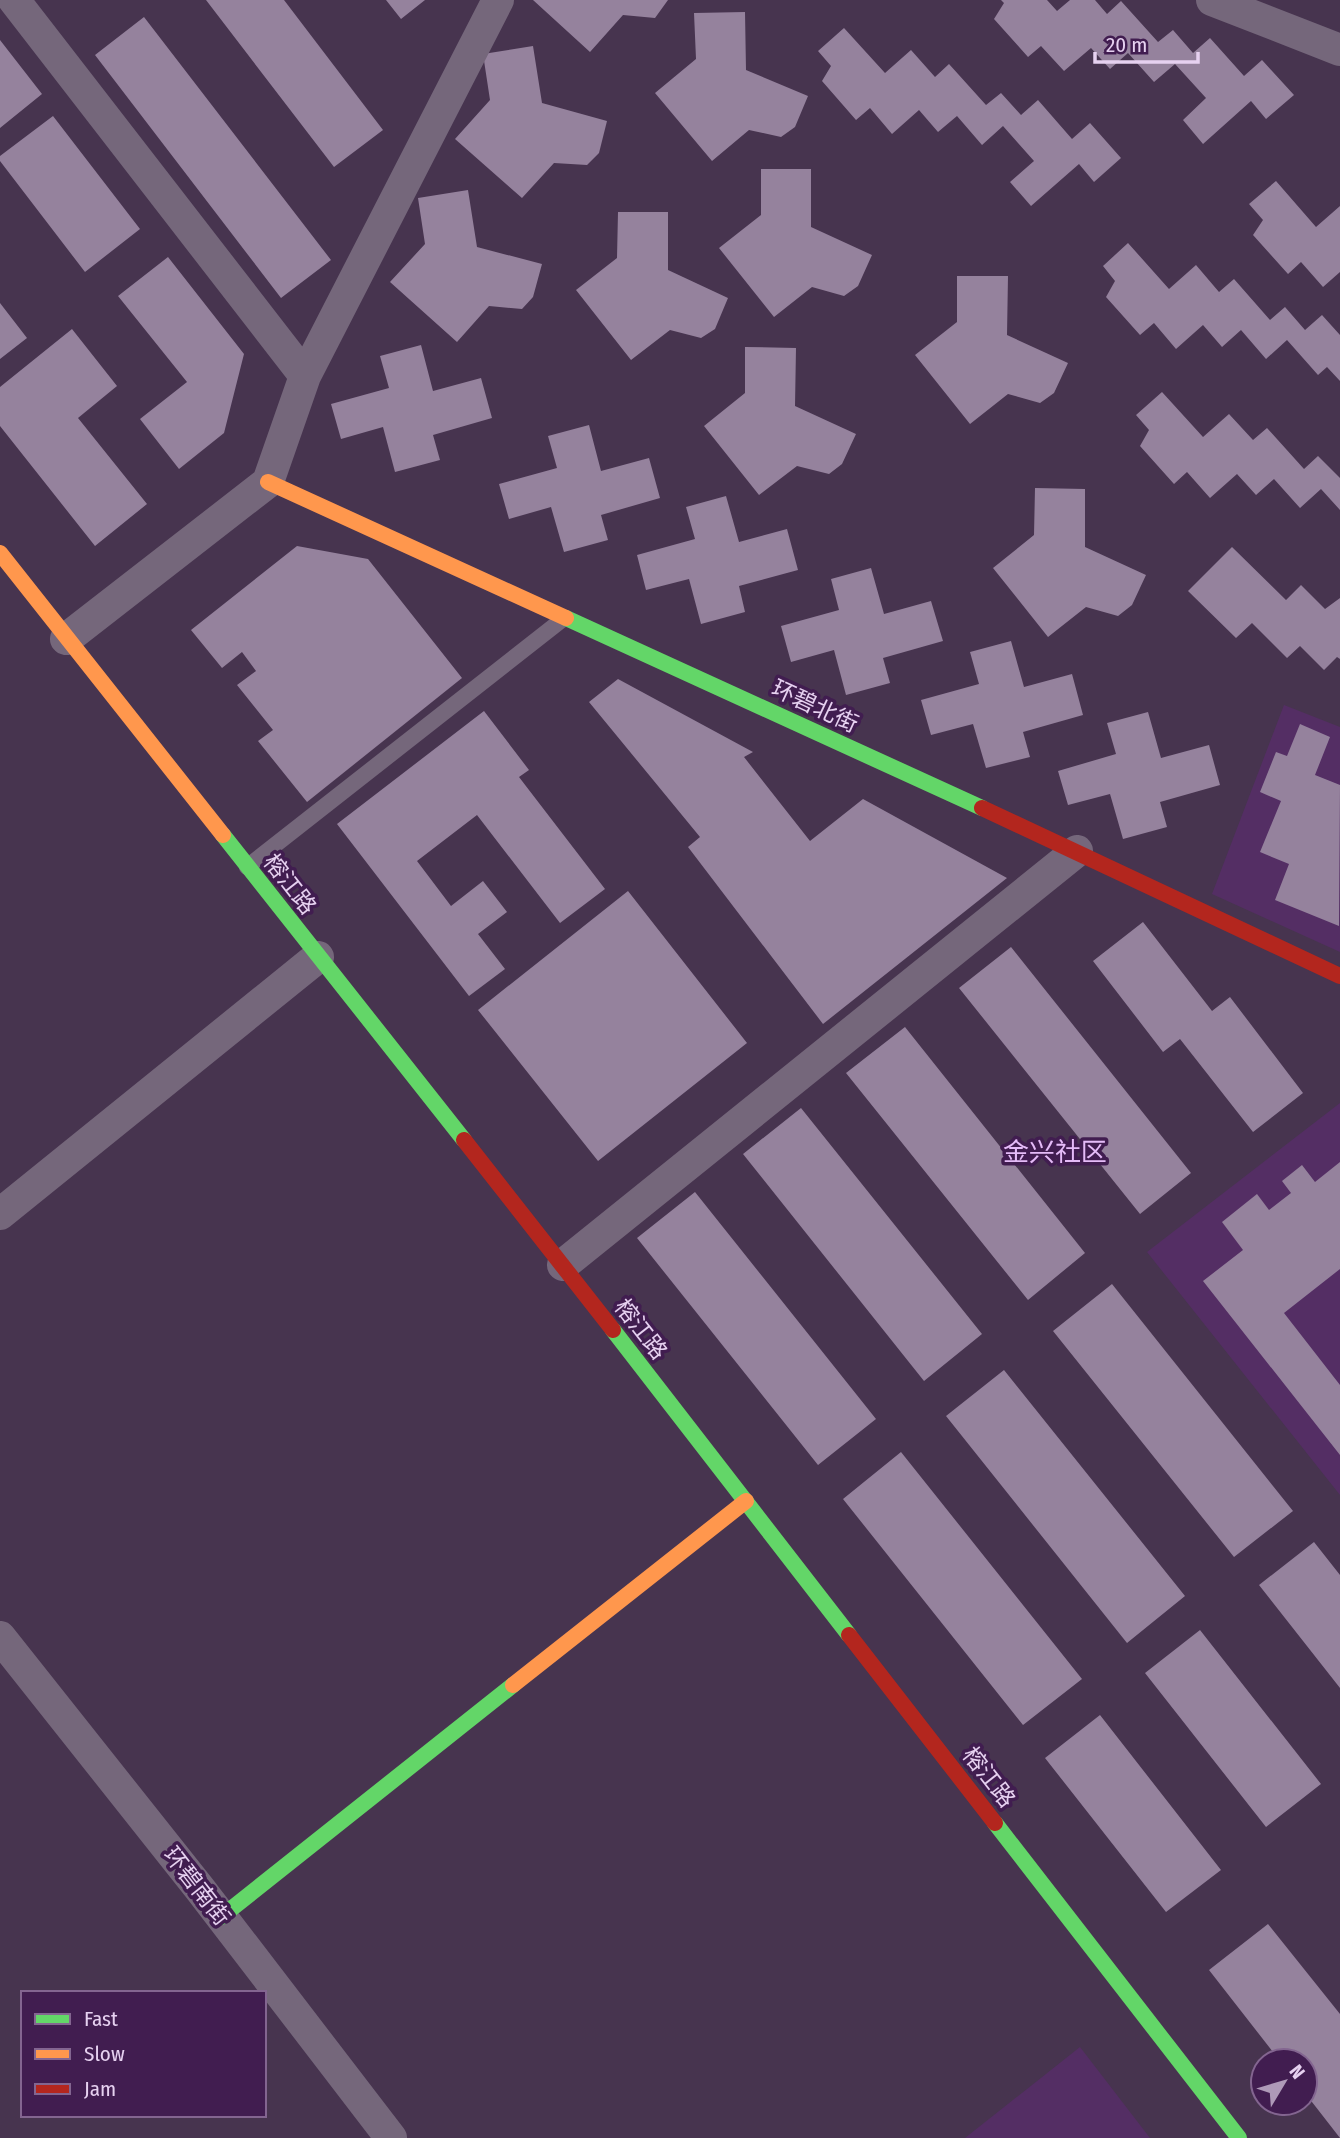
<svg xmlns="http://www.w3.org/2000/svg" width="1340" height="2138" font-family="'Fira Sans Condensed','Noto Sans SC',sans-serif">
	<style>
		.built { fill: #542e64 }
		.building { fill: #95829d }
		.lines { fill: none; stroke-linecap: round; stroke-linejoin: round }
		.lane { stroke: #75677b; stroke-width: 16 }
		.street { stroke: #75677b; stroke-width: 32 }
		.fast { stroke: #63d668; stroke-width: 16 }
		.slow { stroke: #ff974d; stroke-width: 16 }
		.jam { stroke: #b3261e; stroke-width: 16 }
		.labels { text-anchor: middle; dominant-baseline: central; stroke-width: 7; stroke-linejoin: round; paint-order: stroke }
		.street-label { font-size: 23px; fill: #e6d1f0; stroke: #411d50 }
		.quarter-label { font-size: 26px; fill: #e5bbf8; stroke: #411d50 }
	</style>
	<rect width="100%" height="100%" fill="#47344f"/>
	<!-- built -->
	<path class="built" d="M 1284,705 L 1340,727 L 1340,952 L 1212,894 Z
		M 1340,1103 L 1340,1495 L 1147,1252 Z
		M 1080,2047 L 1150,2138 L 965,2138 Z"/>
	<!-- building -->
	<path class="building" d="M 206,0 L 284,0 L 383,130 L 334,167 Z
		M 386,0 L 425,0 L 401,19 Z
		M 533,0 L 668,0 L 655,18 L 623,15 L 590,52 Z
		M 1001,0 L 1047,0 L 1057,11 L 1070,0 L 1095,0 L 1107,14 L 1121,1 L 1158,42 L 1173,30 L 1193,53 L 1210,38 L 1244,76 L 1262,60 L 1294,95 L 1266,119 L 1251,101 L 1203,144 L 1183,120 L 1206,98 L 1175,64 L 1154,82 L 1128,53 L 1110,69 L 1091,48 L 1064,71 L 1041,46 L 1028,57 L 994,19 L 1004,3 Z
		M 745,12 L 746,70 L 808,96 L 795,127 L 781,137 L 749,130 L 712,161 L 655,93 L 696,59 L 694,13 Z
		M 144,17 L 331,260 L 281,298 L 95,55 Z
		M 844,28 L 885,73 L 911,50 L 935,77 L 949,64 L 986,105 L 1001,93 L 1021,115 L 1038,100 L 1072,139 L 1090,123 L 1121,158 L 1094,182 L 1079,164 L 1031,206 L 1010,182 L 1034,161 L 1003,126 L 982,145 L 957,116 L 938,132 L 919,110 L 892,134 L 870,108 L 856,120 L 822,81 L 831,66 L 818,51 Z
		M 0,40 L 42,94 L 0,128 Z
		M 533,46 L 542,103 L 607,121 L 599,153 L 587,165 L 554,163 L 522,198 L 455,139 L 490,100 L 483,54 Z
		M 53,116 L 140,229 L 85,272 L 0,161 L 0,156 Z
		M 761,169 L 811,169 L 811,227 L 872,255 L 858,286 L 844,296 L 812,287 L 774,317 L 719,248 L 761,215 Z
		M 1276,181 L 1316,227 L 1340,206 L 1340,272 L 1323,287 L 1301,262 L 1288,274 L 1253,235 L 1263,220 L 1249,204 Z
		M 468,190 L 477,247 L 542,264 L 533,297 L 522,309 L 489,306 L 457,342 L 390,282 L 425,244 L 418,198 Z
		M 618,212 L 668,212 L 668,270 L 728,298 L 715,329 L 701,338 L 670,330 L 631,360 L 576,290 L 617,258 Z
		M 1128,243 L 1169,289 L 1196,265 L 1219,292 L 1234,279 L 1270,320 L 1285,307 L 1305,330 L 1322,315 L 1340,335 L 1340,381 L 1327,367 L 1318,375 L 1287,340 L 1266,359 L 1241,330 L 1222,347 L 1203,325 L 1176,349 L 1154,323 L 1140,335 L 1106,297 L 1115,281 L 1103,266 Z
		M 168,257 L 244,354 L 224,433 L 179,469 L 140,419 L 187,382 L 118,296 Z
		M 957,276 L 1008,276 L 1007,335 L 1068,363 L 1054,393 L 1040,403 L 1008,394 L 970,424 L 915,355 L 957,322 Z
		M 0,303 L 27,338 L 0,359 Z
		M 72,329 L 117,386 L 78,418 L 147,504 L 95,546 L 0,426 L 0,387 Z
		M 421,345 L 433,391 L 481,378 L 492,418 L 433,435 L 440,460 L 395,472 L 383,427 L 341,439 L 331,404 L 389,388 L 380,356 Z
		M 745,347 L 796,348 L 795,406 L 856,434 L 842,464 L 829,474 L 797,466 L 759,495 L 704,426 L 745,393 Z
		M 1162,392 L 1203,437 L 1229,414 L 1253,440 L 1267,428 L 1304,469 L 1318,456 L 1340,478 L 1340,510 L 1321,489 L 1300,508 L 1274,479 L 1256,495 L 1237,474 L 1210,498 L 1187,472 L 1174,484 L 1140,446 L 1149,430 L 1136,415 Z
		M 589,425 L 601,471 L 649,458 L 660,498 L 601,515 L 608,540 L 564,552 L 551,507 L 509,519 L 499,484 L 557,468 L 548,436 Z
		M 1035,488 L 1085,489 L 1085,547 L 1146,575 L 1132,605 L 1118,616 L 1086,607 L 1048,637 L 993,568 L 1034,535 Z
		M 726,496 L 739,542 L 787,529 L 798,570 L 739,586 L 745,612 L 701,624 L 689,579 L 646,590 L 637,555 L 695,539 L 686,507 Z
		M 297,546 L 368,559 L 462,678 L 307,802 L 258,741 L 273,730 L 237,685 L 256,671 L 242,652 L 222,668 L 191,630 Z
		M 1232,547 L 1286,600 L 1301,585 L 1325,609 L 1340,598 L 1340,659 L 1337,657 L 1324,670 L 1300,646 L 1287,658 L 1252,623 L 1236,638 L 1188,591 Z
		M 871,568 L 884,614 L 931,601 L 943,641 L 883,658 L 890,683 L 846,695 L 834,650 L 791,662 L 781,626 L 839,610 L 831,579 Z
		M 1011,641 L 1024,687 L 1072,674 L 1083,715 L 1023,732 L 1030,757 L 986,768 L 973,724 L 931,735 L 921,700 L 979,684 L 970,652 Z
		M 618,679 L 753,752 L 744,757 L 810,841 L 863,799 L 1007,878 L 823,1024 L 688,847 L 700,837 L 589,702 Z
		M 484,711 L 529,770 L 519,777 L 605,889 L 560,923 L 477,815 L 417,861 L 451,906 L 483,881 L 507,912 L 478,934 L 505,969 L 469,996 L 337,824 Z
		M 1148,712 L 1161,758 L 1209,745 L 1220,785 L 1160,802 L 1167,827 L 1123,839 L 1110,794 L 1068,805 L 1058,771 L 1116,754 L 1107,723 Z
		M 1300,724 L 1330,737 L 1315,775 L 1340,785 L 1339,926 L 1275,900 L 1289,864 L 1260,852 L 1281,801 L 1260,792 L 1276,752 L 1287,756 Z
		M 628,891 L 747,1043 L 598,1161 L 478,1010 Z
		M 1143,922 L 1212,1011 L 1230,997 L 1303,1093 L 1253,1132 L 1180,1039 L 1163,1052 L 1093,961 Z
		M 1011,947 L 1191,1173 L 1140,1214 L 959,988 Z
		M 905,1027 L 1085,1253 L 1028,1300 L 846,1073 Z
		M 801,1108 L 982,1334 L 924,1381 L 743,1154 Z
		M 1340,1162 L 1340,1269 L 1284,1313 L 1340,1385 L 1340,1455 L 1203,1281 L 1243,1250 L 1222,1222 L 1257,1194 L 1269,1210 L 1291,1193 L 1282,1181 L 1302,1165 L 1315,1182 Z
		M 695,1192 L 876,1419 L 818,1465 L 637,1238 Z
		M 1112,1284 L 1293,1511 L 1234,1557 L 1053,1331 Z
		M 1004,1370 L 1185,1596 L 1127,1643 L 946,1416 Z
		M 901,1452 L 1082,1679 L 1023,1725 L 843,1499 Z
		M 1314,1542 L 1340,1575 L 1340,1688 L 1259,1585 Z
		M 1200,1630 L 1321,1784 L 1266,1827 L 1145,1673 Z
		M 1100,1715 L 1221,1870 L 1166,1912 L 1045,1758 Z
		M 1268,1924 L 1340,2014 L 1340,2138 L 1305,2093 L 1305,2061 L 1280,2061 L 1209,1970 Z"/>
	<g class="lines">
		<!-- lane -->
		<path class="lane" d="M 247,867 L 563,619"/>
		<!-- street -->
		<path class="street" d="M 14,0 L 305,376
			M 1212,0 L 1340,50
			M 66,639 L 268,482 L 305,376 L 498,0
			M 0,1214 L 318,957
			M 563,1265 L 1077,851
			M 0,1637 L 200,1889 L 391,2138"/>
		<!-- fast -->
		<path class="fast" d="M 566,618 L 982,808
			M 223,835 L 464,1140
			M 613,1330 L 849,1635
			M 995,1823 L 1239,2138
			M 221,1917 L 513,1685"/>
		<!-- slow -->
		<path class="slow" d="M 268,482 L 566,618
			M 0,553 L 223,835
			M 513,1685 L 746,1501"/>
		<!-- jam -->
		<path class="jam" d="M 982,808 L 1340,976
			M 464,1140 L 613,1330
			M 849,1635 L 995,1823"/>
	</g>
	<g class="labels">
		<!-- street labels -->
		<g class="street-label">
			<text transform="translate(815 706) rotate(25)">环碧北街</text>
			<text transform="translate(290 884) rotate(52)">榕江路</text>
			<text transform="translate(641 1329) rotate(52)">榕江路</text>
			<text transform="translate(989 1777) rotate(52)">榕江路</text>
			<text transform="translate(197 1886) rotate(52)">环碧南街</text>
		</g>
		<!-- quarter labels -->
		<g class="quarter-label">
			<text x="1055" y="1152">金兴社区</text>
		</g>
	</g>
	<!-- legend -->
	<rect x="21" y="1991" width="245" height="126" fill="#411d50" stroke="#836590" stroke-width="2"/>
	<rect x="35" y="2014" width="35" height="10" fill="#63d668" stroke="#836590" stroke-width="2"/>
	<text x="84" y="2026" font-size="21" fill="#e6d1f0">Fast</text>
	<rect x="35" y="2049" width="35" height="10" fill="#ff974d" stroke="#836590" stroke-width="2"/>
	<text x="84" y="2061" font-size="21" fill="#e6d1f0">Slow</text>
	<rect x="35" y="2084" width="35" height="10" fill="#b3261e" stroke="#836590" stroke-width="2"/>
	<text x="84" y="2096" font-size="21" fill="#e6d1f0">Jam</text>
	<!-- north arrow -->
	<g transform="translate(1284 2082) rotate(52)"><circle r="33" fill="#411d50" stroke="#836590" stroke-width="2"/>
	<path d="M0-5L12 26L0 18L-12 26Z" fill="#ae9ab8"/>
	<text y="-10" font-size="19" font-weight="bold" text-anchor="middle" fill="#e6d1f0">N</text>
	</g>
	<!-- scale -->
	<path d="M1095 52v10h103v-10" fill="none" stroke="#e6d1f0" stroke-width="3.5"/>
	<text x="1106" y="52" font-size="21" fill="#e6d1f0" stroke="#411d50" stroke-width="5" paint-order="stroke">20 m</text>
</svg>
